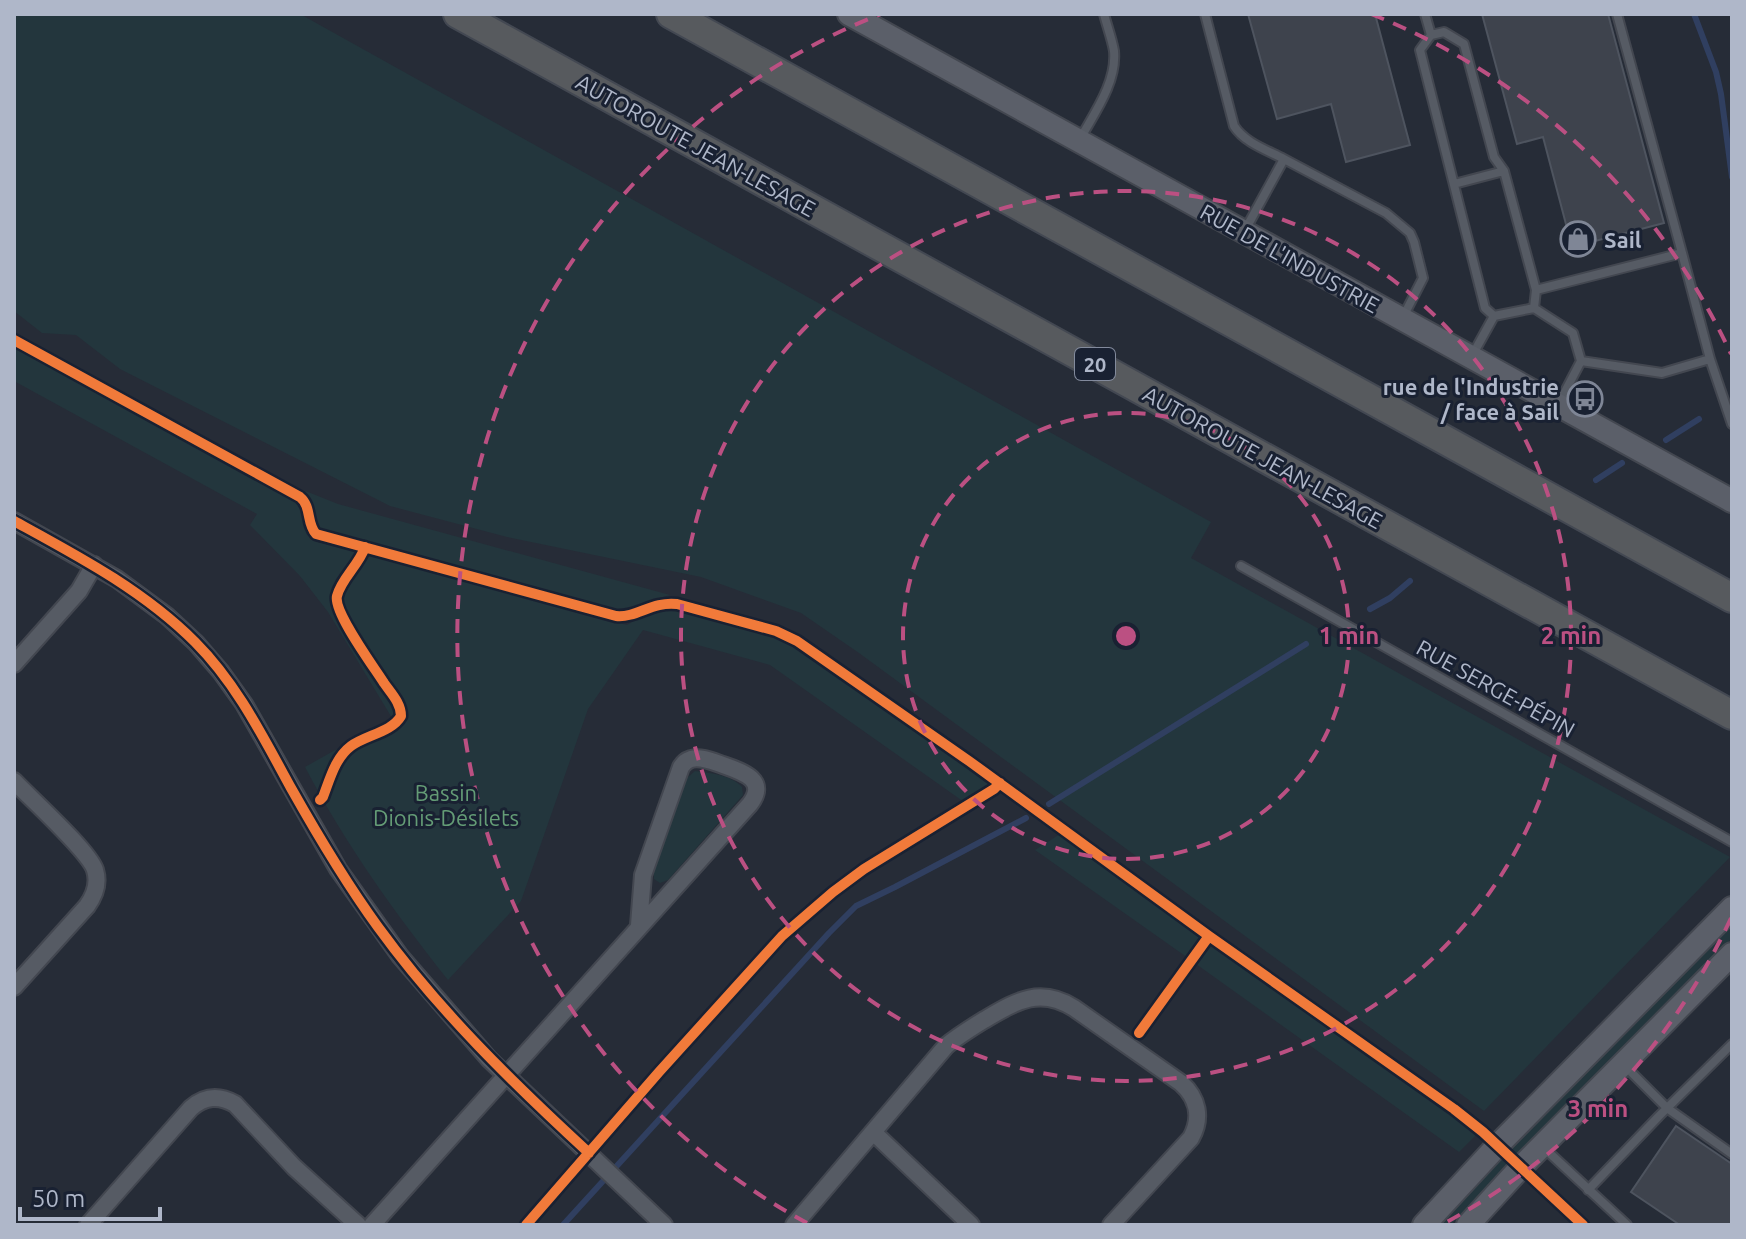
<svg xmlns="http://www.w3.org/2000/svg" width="1746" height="1239" font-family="Ubuntu,sans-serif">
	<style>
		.green { fill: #23363d }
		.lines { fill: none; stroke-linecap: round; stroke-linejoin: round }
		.stream { stroke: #303f60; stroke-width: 6 }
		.building { fill: #3e434d; stroke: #4e545f; stroke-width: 2 }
		.lane-casing { stroke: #434750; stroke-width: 12 }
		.street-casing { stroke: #434750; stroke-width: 20 }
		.secondary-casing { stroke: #434750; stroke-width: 26 }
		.highway-casing { stroke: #434852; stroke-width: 32 }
		.lane { stroke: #565b64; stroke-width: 8 }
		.street { stroke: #565b64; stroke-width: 16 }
		.secondary { stroke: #5b5f69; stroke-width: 22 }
		.highway { stroke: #575a5e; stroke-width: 28 }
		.cycleway-casing { stroke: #192132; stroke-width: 15 }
		.cycleway { stroke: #f17a3a; stroke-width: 10 }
		.ring { fill: none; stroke: #bb5082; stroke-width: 4; stroke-dasharray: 14 10 }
		.labels { text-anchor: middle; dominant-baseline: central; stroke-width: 6; stroke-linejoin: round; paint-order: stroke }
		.shield { fill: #192132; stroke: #828a9c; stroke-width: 2 }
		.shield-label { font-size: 20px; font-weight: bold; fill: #afb7c9 }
		.street-label { font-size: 22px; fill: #afb7c9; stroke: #192132 }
		.poi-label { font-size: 22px; font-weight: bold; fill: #afb7c9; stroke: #192132; text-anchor: start }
		.park-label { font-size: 22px; fill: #649c76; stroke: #192132 }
		.centre { fill: #bb5082; stroke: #192132; stroke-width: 4 }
		.ring-label { font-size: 24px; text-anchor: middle; font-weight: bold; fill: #bb5082; stroke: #192132; stroke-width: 6; stroke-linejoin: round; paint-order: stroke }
	</style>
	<rect width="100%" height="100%" fill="#262c37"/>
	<!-- green -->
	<path class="green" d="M 14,14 L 300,14 L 1211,522 L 1191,558 L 1730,857 L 1484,1111 L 859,653 L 801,613 L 701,577 L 507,537 L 390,506 L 120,369 L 76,335 L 42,333 L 14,311 Z
		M 14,345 L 290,498 L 301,506 L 306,528 L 315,541 L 627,625 C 637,619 649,611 660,609 C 686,605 780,635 802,650 L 986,780 L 989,785 L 987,788 L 964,802 L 770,665 L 643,630 L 588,709 L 521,901 L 448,980 C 395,913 345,844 305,767 L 392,718 L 328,612 L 300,576 L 250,525 L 257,514 L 14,381 Z
		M 303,490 L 338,504 L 670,595 L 651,601 L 626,613 L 612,612 L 326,533 C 311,522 318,516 311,502 C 309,498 305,494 303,490 Z
		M 695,771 C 711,773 731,775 742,787 L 743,795 L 668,880 L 660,883 L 654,879 L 654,872 L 687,778 Z
		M 1060,834 L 1199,933 L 1202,938 L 1188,958 L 1035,850 Z
		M 1732,924 L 1732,938 L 1516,1158 L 1509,1151 Z
		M 1214,944 L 1462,1120 L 1478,1133 L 1459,1152 L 1196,964 L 1208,946 Z
		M 1504,1157 L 1511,1163 L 1451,1225 L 1438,1225 Z"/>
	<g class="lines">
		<!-- stream -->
		<path class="stream" d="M 1694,14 L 1716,72 L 1721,94 L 1732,177
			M 1666,440 L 1699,419
			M 1596,480 L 1622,463
			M 1370,609 L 1390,598 L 1410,581
			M 1049,804 L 1306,644
			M 563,1225 L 829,933 L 856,906 L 895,887 L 1026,818"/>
	</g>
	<!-- building -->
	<path class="building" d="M 1248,14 L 1375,14 L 1410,145 L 1346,162 L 1331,104 L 1277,119 Z
		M 1482,14 L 1608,14 L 1664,223 L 1572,247 L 1543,137 L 1517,144 Z
		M 1676,1126 L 1732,1164 L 1732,1225 L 1680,1225 L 1631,1192 Z"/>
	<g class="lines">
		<defs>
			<path id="lane" d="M 1205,14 L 1234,126 C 1245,143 1267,150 1284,159
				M 1425,14 L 1431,35
				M 1617,14 L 1682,253
				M 1079,141 C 1093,115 1117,83 1114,51 C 1112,39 1107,26 1104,14
				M 1454,184 L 1504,171
				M 1244,232 L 1284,159 L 1386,213 L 1410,233 L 1414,242 L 1423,278 L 1402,319
				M 1536,290 L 1682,253 L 1710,359
				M 1494,316 L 1485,308 L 1420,50 L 1431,35 L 1444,32 L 1464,44 L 1494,157 L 1504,171 L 1536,290 L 1534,308
				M 1473,354 L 1494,316 L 1534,308 L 1573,333 L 1581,361 L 1558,405
				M 1581,361 L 1662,373 L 1710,359 L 1732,424
				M 1241,566 L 1732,842
				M 1625,1066 L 1667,1108 L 1732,1154
				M 1543,1147 L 1627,1225
				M 1588,1190 L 1659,1116 L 1732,1044"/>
			<path id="street" d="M 14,521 L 117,579 L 167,616 L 196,643 L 221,672 L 244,704 L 338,869 L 400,956 L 489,1059 L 664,1225
				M 14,664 L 79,591 L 94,565
				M 14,781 C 31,799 89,851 95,870 C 99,883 95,895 87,906 L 14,987
				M 873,1132 L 971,1225
				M 88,1225 L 191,1108 C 205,1096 219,1095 235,1104 L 294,1167 L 358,1225
				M 372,1225 L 750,804 C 768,780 743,772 723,765 C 714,762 701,756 691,759 C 685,761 684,763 681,767 L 643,875 L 639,925
				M 794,1225 L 946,1046 C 958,1036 971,1028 984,1020 C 1015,1002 1039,986 1074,1008 L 1181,1083 C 1198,1098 1202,1118 1191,1138 L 1111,1225"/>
			<path id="secondary" d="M 849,14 L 1732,501
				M 1424,1225 L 1498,1145 L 1732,908
				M 1468,1225 L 1521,1167 L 1732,954"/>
			<path id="highway" d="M 458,14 L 1732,715
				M 671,14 L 1732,598"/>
		</defs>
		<!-- lane casing -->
		<use href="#lane" class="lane-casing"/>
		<!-- street casing -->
		<use href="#street" class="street-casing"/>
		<!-- secondary casing -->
		<use href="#secondary" class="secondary-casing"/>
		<!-- highway casing -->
		<use href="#highway" class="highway-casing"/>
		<!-- lane -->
		<use href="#lane" class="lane"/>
		<!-- street -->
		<use href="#street" class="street"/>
		<!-- secondary -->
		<use href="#secondary" class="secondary"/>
		<!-- highway -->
		<use href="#highway" class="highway"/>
		<defs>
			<path id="cycleway" d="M 14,340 L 300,497 C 312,507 306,523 316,534 L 616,616 C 637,618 652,601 677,604 L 776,631 L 797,641 L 969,761 L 1209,936 L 1454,1109 L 1483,1132 L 1583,1225
				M 14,521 C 78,556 143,590 195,642 C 237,684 263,737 291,788 C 318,836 346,883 378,927 C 439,1011 513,1083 589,1153
				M 320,800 L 323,797 C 330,779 335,758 351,746 C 366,735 392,732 401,716 C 401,703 391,693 384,683 C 374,667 333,612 337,596 C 341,579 359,565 365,547
				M 1139,1033 L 1209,936
				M 526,1225 L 659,1072 L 782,936 L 833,892 L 864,869 L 994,789 L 1000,783"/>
		</defs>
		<!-- cycleway casing -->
		<use href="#cycleway" class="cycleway-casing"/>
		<!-- cycleway -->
		<use href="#cycleway" class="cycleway"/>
	</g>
	<!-- distance rings -->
	<g class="ring">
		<circle cx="1126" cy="636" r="223"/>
		<circle cx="1126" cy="636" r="445"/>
		<path d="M1731 918A668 668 0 0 1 1445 1223M807 1223A668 668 0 0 1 881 14M1371 14A668 668 0 0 1 1731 354"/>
	</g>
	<!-- icons -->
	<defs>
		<symbol id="shop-ring" viewBox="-11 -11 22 22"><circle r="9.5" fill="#192132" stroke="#7f8696" stroke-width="1.5"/><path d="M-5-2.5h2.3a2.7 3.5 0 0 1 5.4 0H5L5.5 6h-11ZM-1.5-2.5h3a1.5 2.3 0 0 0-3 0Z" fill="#7f8696"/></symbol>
		<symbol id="bus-ring" viewBox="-11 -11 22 22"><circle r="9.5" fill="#192132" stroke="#7f8696" stroke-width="1.5"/><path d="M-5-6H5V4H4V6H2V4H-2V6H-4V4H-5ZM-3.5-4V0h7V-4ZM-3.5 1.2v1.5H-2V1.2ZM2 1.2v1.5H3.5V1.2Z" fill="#7f8696"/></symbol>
	</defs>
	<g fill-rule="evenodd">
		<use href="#shop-ring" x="1558" y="219" width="40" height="40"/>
		<use href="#bus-ring" x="1565" y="379" width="40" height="40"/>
	</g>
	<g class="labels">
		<!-- shield labels -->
		<rect class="shield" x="1075" y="348" width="40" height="32" rx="6"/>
		<g class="shield-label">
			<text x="1095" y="364">20</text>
		</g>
		<!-- street labels -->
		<g class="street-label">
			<text transform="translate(696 145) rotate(29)">AUTOROUTE JEAN-LESAGE</text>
			<text transform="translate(1290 258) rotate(29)">RUE DE L'INDUSTRIE</text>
			<text transform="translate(1263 457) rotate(29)">AUTOROUTE JEAN-LESAGE</text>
			<text transform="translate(1496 688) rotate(29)">RUE SERGE-PÉPIN</text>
		</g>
		<!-- poi labels -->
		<g class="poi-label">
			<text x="1604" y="239">Sail</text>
			<text x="1559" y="386" text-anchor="end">rue de l'Industrie<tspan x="1559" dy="25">/ face à Sail</tspan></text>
		</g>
		<!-- park labels -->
		<g class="park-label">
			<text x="446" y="792">Bassin<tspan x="446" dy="25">Dionis-Désilets</tspan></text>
		</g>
	</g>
	<circle cx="1126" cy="636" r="12" class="centre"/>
	<g class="ring-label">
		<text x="1349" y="644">1 min</text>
		<text x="1571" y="644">2 min</text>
		<text x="1598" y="1117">3 min</text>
	</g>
	<!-- border -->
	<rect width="1746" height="1239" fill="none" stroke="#afb7c9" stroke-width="32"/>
	<!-- scale -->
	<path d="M20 1207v12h140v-12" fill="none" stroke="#afb7c9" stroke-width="4"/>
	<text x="32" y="1207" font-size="24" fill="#afb7c9" stroke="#192132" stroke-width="6" paint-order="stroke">50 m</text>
</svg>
